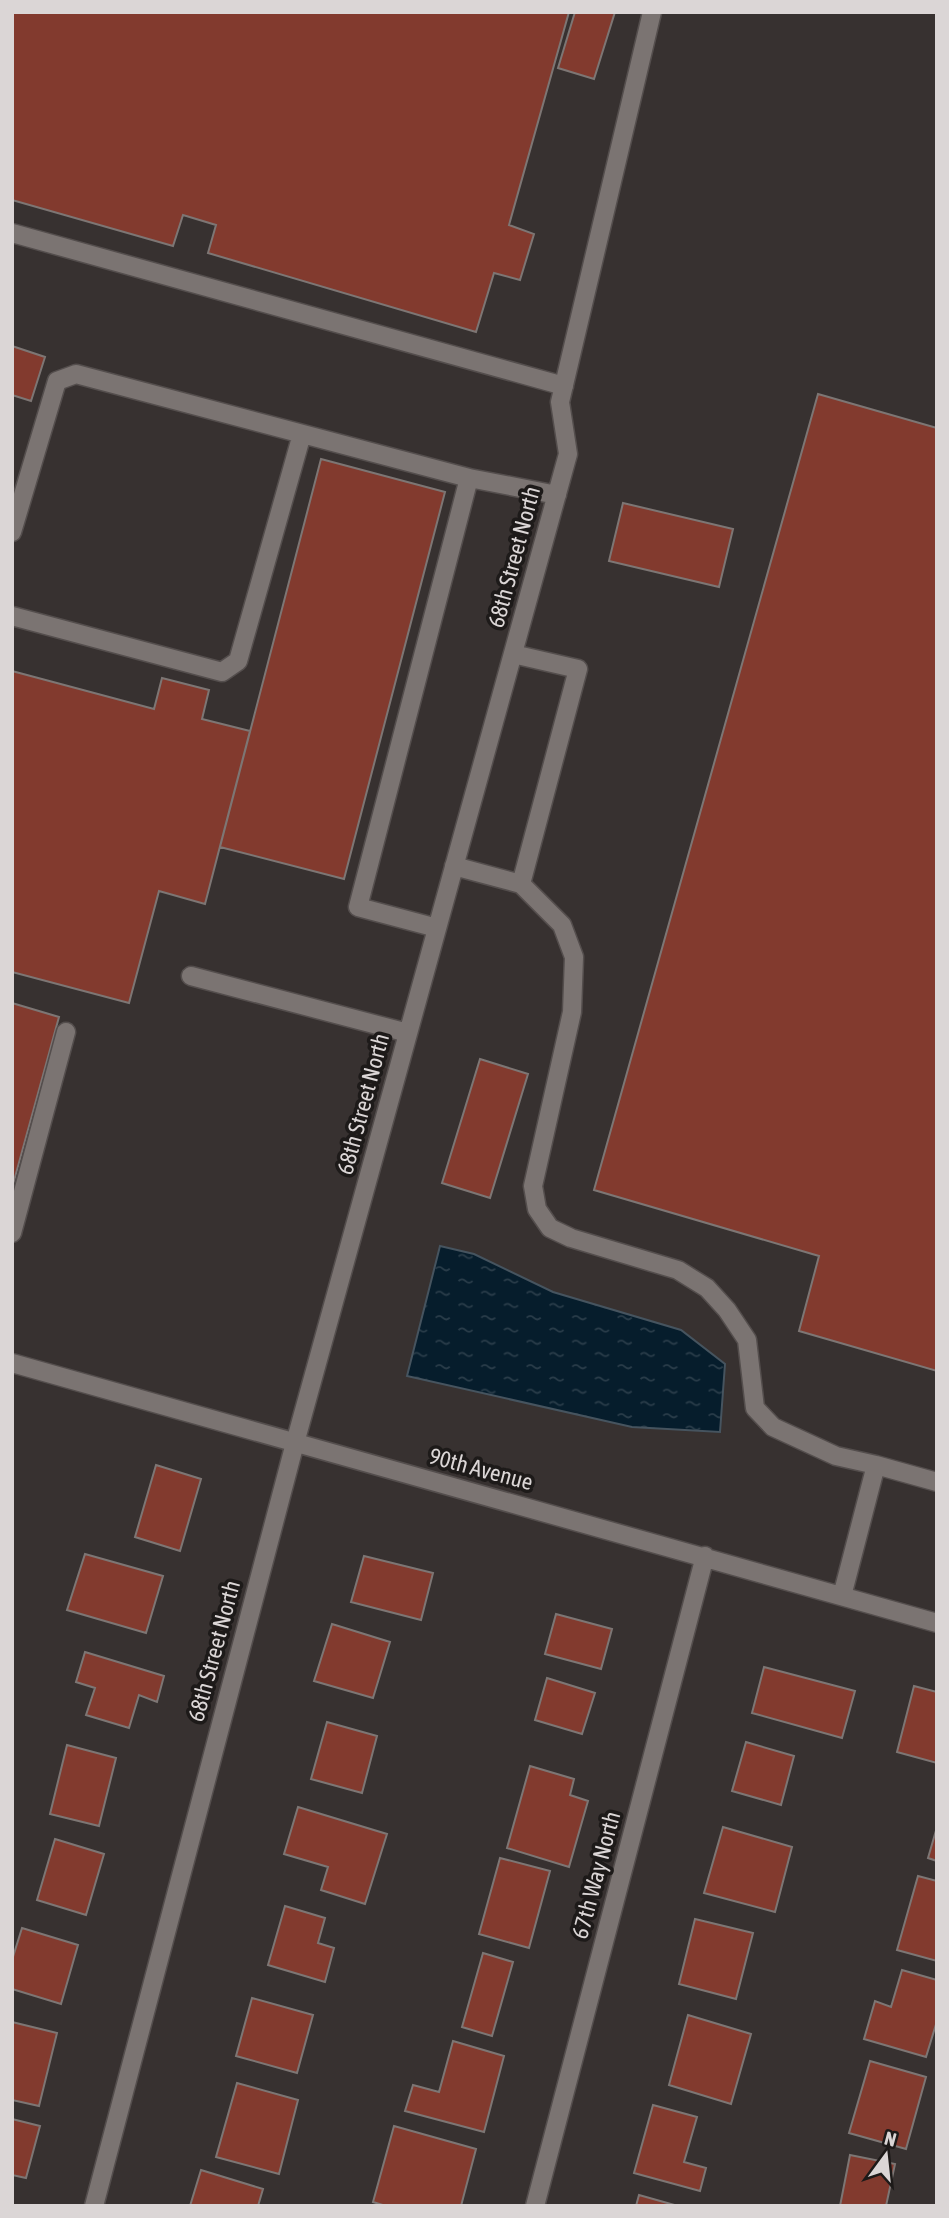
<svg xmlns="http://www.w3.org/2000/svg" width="949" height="2218" font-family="'Asap Condensed',sans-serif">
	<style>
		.water { fill: url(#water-ripples); stroke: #46545f; stroke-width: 2 }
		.building { fill: #823a2e; stroke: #7d7674; stroke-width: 2 }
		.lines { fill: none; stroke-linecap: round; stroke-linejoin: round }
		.minor-casing { stroke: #544e4d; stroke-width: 21 }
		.minor { stroke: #7b7472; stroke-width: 18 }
		.labels { text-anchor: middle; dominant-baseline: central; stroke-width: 7; stroke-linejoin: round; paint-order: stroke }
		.street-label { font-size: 23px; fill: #dbd6d6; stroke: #1d1a19 }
	</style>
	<defs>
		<pattern id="water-ripples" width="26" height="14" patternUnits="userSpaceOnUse" patternTransform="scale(1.75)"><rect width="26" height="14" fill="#061d2c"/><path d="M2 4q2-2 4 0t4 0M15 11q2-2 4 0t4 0" fill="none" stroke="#2a3d4a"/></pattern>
	</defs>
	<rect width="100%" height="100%" fill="#373130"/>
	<!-- water -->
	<path class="water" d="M 440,1246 L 474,1254 L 553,1292 L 681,1330 L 725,1364 L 720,1432 L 632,1427 L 407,1376 Z"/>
	<!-- building -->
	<path class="building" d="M 12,12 L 569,12 L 509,225 L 534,234 L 520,280 L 494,273 L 476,332 L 208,253 L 216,225 L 183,215 L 173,246 L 12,200 Z
		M 575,12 L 615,12 L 594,79 L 558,68 Z
		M 12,346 L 45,357 L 31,401 L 12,395 Z
		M 818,394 L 937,428 L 937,1371 L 799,1331 L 819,1256 L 594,1190 Z
		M 321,459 L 445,492 L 344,879 L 220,847 Z
		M 623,503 L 733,529 L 719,587 L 609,561 Z
		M 12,671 L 154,709 L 162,678 L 209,690 L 202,719 L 250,731 L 205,904 L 159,891 L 129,1003 L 12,972 Z
		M 12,1003 L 59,1017 L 12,1188 Z
		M 480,1059 L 528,1074 L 490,1198 L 442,1183 Z
		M 156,1465 L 201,1479 L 180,1551 L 135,1537 Z
		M 85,1554 L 163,1576 L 146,1633 L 67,1610 Z
		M 364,1556 L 433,1573 L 421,1620 L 351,1602 Z
		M 556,1614 L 612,1629 L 601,1669 L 545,1654 Z
		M 332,1624 L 390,1642 L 373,1698 L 314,1681 Z
		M 85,1652 L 164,1676 L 157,1702 L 139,1695 L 129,1728 L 86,1715 L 95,1688 L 76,1682 Z
		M 764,1667 L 855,1691 L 842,1738 L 752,1713 Z
		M 547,1678 L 595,1693 L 582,1734 L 535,1720 Z
		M 914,1686 L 937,1692 L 937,1763 L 897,1752 Z
		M 327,1722 L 377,1736 L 362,1793 L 311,1779 Z
		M 746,1742 L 794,1756 L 781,1805 L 732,1791 Z
		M 67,1745 L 116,1758 L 99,1826 L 50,1814 Z
		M 530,1766 L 574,1779 L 570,1795 L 588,1801 L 569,1867 L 507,1848 Z
		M 298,1807 L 387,1834 L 365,1904 L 321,1890 L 328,1867 L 284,1854 Z
		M 723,1827 L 792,1847 L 775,1912 L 704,1893 Z
		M 937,1827 L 937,1861 L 928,1858 Z
		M 55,1839 L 104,1854 L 86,1915 L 37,1900 Z
		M 500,1858 L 550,1871 L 529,1948 L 479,1934 Z
		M 918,1876 L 937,1881 L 937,1961 L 897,1950 Z
		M 285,1906 L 325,1918 L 318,1943 L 334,1948 L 325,1982 L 268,1965 Z
		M 695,1919 L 753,1933 L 736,1999 L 679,1984 Z
		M 22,1928 L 78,1945 L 61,2004 L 12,1989 L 12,1960 Z
		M 483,1953 L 513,1962 L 492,2036 L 462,2027 Z
		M 902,1970 L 937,1980 L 937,2021 L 926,2057 L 864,2039 L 875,2001 L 891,2007 Z
		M 252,1998 L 313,2015 L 297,2073 L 236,2056 Z
		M 688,2015 L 751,2034 L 731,2104 L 669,2085 Z
		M 12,2022 L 57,2033 L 39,2106 L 12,2100 Z
		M 453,2041 L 504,2056 L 484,2132 L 405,2111 L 413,2085 L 439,2092 Z
		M 870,2061 L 926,2077 L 906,2149 L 849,2133 Z
		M 237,2083 L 298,2100 L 279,2174 L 216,2157 Z
		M 653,2105 L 697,2117 L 684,2162 L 706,2168 L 700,2191 L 634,2173 Z
		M 12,2119 L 40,2126 L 26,2178 L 12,2175 Z
		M 394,2126 L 476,2149 L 461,2206 L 386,2206 L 373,2202 Z
		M 850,2155 L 895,2164 L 886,2206 L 840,2206 Z
		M 201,2170 L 263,2189 L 258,2206 L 190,2206 Z
		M 639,2195 L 678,2206 L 636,2206 Z"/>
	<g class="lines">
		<defs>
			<path id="minor" d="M 12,233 L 564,386
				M 469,478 L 557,495
				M 12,532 L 57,381 L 76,374 L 469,478 L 358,907 L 437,928
				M 12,616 L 222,672 L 238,661 L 302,434
				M 454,866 L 521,884 L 578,669 L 513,654
				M 521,884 L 562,925 L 574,957 L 572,1012 L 533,1186 L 537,1209 L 550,1228 L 571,1238 L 678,1270 L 707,1288 L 727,1310 L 747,1340 L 755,1408 L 773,1427 L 836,1456 L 876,1465
				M 191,976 L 408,1033
				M 12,1233 L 66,1032
				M 12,1363 L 937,1623
				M 842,1596 L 876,1465 L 937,1482
				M 94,2206 L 295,1443 L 568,454 L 560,402 L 652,12
				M 535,2206 L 705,1556"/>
		</defs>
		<!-- minor casing -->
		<use href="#minor" class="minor-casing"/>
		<!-- minor -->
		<use href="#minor" class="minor"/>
	</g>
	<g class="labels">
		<!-- street labels -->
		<g class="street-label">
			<text transform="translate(514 557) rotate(-75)">68th Street North</text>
			<text transform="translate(363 1104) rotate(-75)">68th Street North</text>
			<text transform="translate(481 1469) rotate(15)">90th Avenue</text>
			<text transform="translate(214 1651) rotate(-75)">68th Street North</text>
			<text transform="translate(596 1875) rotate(-75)">67th Way North</text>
		</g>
	</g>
	<!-- border -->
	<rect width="949" height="2218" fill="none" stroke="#dbd6d6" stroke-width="28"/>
	<!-- north arrow -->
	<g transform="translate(886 2155) rotate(15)" stroke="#1d1a19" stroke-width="5" paint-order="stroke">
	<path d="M0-5L12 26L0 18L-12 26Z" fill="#dbd6d6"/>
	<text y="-10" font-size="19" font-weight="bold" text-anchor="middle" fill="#dbd6d6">N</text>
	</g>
</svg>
